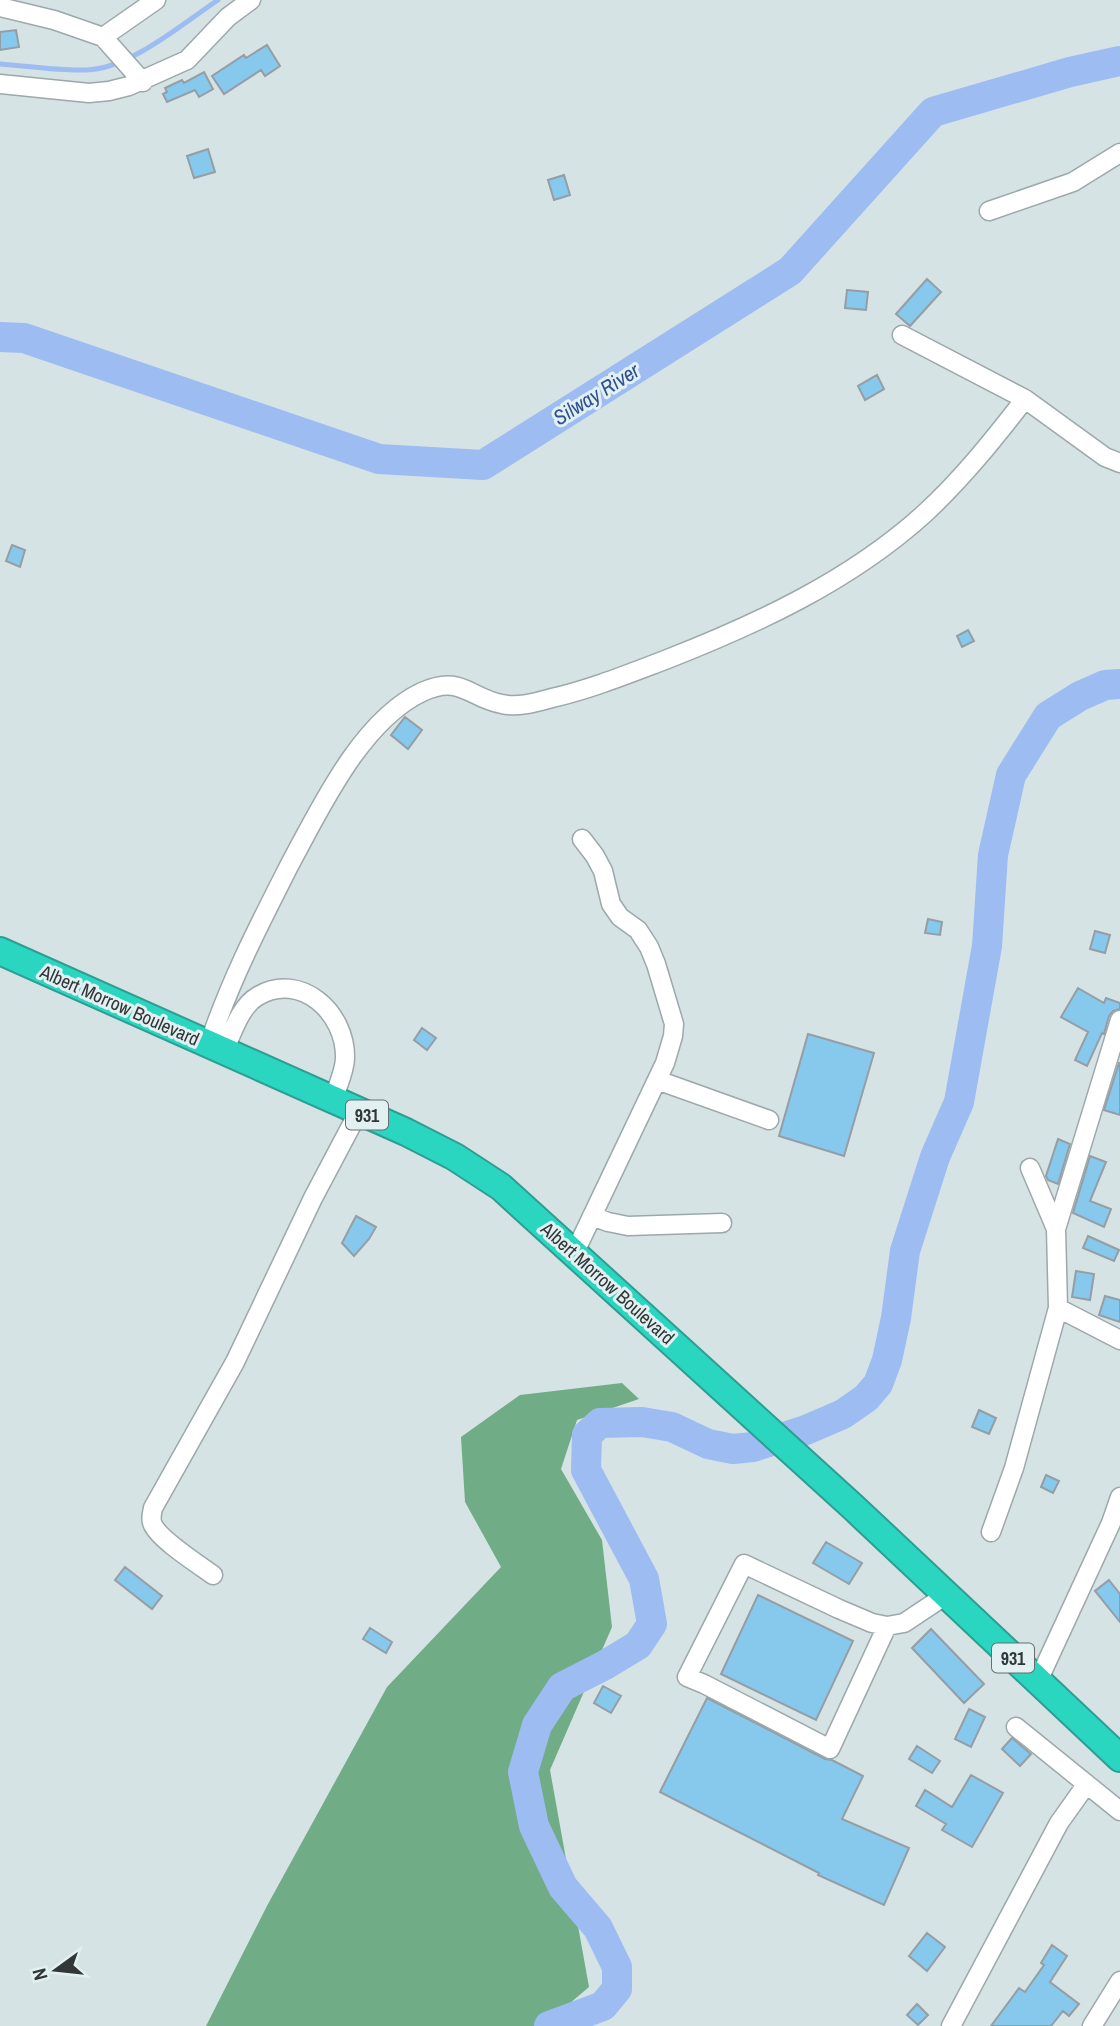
<svg xmlns="http://www.w3.org/2000/svg" width="1120" height="2026" font-family="'Archivo Narrow',sans-serif">
	<style>
		.forest { fill: #70ad86 }
		.lines { fill: none; stroke-linecap: round; stroke-linejoin: round }
		.stream { stroke: #9cbcf2; stroke-width: 5 }
		.river { stroke: #9cbcf2; stroke-width: 30 }
		.building { fill: #87c8ed; stroke: #949ea4; stroke-width: 2 }
		.minor-casing { stroke: #9ca8aa; stroke-width: 21 }
		.highway-casing { stroke: #2d9e91; stroke-width: 30 }
		.minor { stroke: #fff; stroke-width: 18 }
		.highway { stroke: #2bd6c1; stroke-width: 26 }
		.labels { text-anchor: middle; dominant-baseline: central; stroke-width: 6; stroke-linejoin: round; paint-order: stroke }
		.shield { fill: #e3f0f2; stroke: #666e6f; stroke-width: 2 }
		.shield-label { font-size: 18px; font-weight: bold; fill: #313637 }
		.street-label { font-size: 19px; fill: #313637; stroke: #e3f0f2 }
		.water-label { font-size: 21px; font-style: italic; fill: #2d5192; stroke: #e3f0f2 }
	</style>
	<rect width="100%" height="100%" fill="#d6e3e5"/>
	<!-- forest -->
	<path class="forest" d="M 622,1383 L 639,1399 L 577,1420 L 561,1469 L 602,1540 L 612,1627 L 550,1770 L 589,1987 L 543,2026 L 206,2026 L 268,1904 L 387,1687 L 501,1567 L 465,1502 L 461,1437 L 520,1395 Z"/>
	<g class="lines">
		<!-- stream -->
		<path class="stream" d="M 0,64 C 28,66 58,71 86,70 C 130,69 182,24 218,0"/>
		<!-- river -->
		<path class="river" d="M 0,337 L 24,338 L 379,459 L 483,465 L 790,271 L 933,112 L 1070,72 L 1120,61
			M 549,2026 L 603,2006 L 617,1989 L 617,1967 L 598,1928 L 563,1887 L 534,1826 L 523,1772 L 537,1725 L 562,1687 L 605,1665 L 638,1645 L 652,1624 L 644,1579 L 586,1470 L 587,1435 L 600,1423 L 642,1422 L 672,1427 L 708,1444 L 733,1449 L 753,1447 L 806,1430 L 843,1414 L 866,1398 L 878,1384 L 887,1360 L 896,1318 L 905,1251 L 935,1157 L 959,1102 L 987,946 L 993,855 L 1011,775 L 1048,716 L 1080,696 L 1105,685 L 1120,684"/>
	</g>
	<!-- building -->
	<path class="building" d="M 16,30 L 19,47 L 0,50 L 0,32 Z
		M 267,45 L 280,66 L 265,76 L 261,70 L 224,94 L 212,76 L 244,55 L 246,58 Z
		M 204,72 L 213,89 L 199,97 L 195,90 L 167,102 L 163,94 L 167,92 L 165,88 L 182,80 L 184,83 Z
		M 208,149 L 215,172 L 194,178 L 187,156 Z
		M 564,175 L 570,195 L 554,200 L 548,180 Z
		M 927,279 L 941,292 L 910,326 L 896,314 Z
		M 847,290 L 868,292 L 866,310 L 845,308 Z
		M 877,375 L 884,389 L 865,400 L 858,386 Z
		M 12,545 L 25,550 L 20,567 L 6,561 Z
		M 968,630 L 974,641 L 962,647 L 957,636 Z
		M 405,717 L 422,730 L 408,749 L 391,735 Z
		M 928,919 L 942,922 L 940,935 L 925,933 Z
		M 1095,931 L 1110,935 L 1105,953 L 1090,949 Z
		M 1078,988 L 1104,1003 L 1106,998 L 1120,1003 L 1120,1009 L 1113,1011 L 1109,1016 L 1104,1034 L 1102,1033 L 1087,1066 L 1075,1060 L 1088,1032 L 1061,1017 Z
		M 422,1028 L 436,1038 L 427,1050 L 414,1040 Z
		M 808,1034 L 874,1053 L 844,1156 L 779,1136 Z
		M 1119,1063 L 1120,1063 L 1120,1115 L 1104,1110 Z
		M 1058,1139 L 1070,1144 L 1058,1184 L 1048,1180 L 1046,1176 Z
		M 1090,1156 L 1106,1162 L 1090,1201 L 1111,1209 L 1104,1227 L 1073,1213 Z
		M 356,1216 L 376,1227 L 369,1239 L 354,1256 L 342,1243 Z
		M 1088,1236 L 1119,1250 L 1114,1261 L 1083,1248 Z
		M 1076,1271 L 1094,1274 L 1090,1300 L 1072,1297 Z
		M 1105,1296 L 1120,1300 L 1120,1322 L 1099,1315 Z
		M 979,1410 L 996,1418 L 989,1434 L 972,1427 Z
		M 1046,1475 L 1059,1481 L 1053,1493 L 1041,1487 Z
		M 826,1542 L 862,1563 L 849,1584 L 813,1563 Z
		M 125,1567 L 162,1596 L 152,1609 L 115,1580 Z
		M 1109,1580 L 1120,1594 L 1120,1622 L 1095,1591 Z
		M 758,1595 L 853,1641 L 816,1720 L 721,1674 Z
		M 370,1628 L 392,1642 L 386,1653 L 363,1639 Z
		M 931,1629 L 984,1684 L 964,1703 L 912,1648 Z
		M 603,1686 L 621,1696 L 611,1713 L 594,1703 Z
		M 707,1698 L 825,1759 L 832,1760 L 863,1776 L 842,1819 L 909,1848 L 884,1905 L 818,1875 L 819,1873 L 660,1792 Z
		M 969,1709 L 985,1717 L 971,1747 L 955,1739 Z
		M 1012,1738 L 1031,1754 L 1020,1766 L 1002,1749 Z
		M 917,1746 L 940,1761 L 932,1773 L 909,1759 Z
		M 971,1775 L 1003,1793 L 972,1847 L 942,1830 L 946,1824 L 916,1806 L 925,1790 L 952,1807 Z
		M 927,1933 L 945,1947 L 927,1971 L 909,1956 Z
		M 1052,1945 L 1067,1956 L 1050,1982 L 1079,2004 L 1069,2016 L 1063,2011 L 1051,2026 L 991,2026 L 1019,1988 L 1025,1992 L 1044,1965 L 1041,1963 Z
		M 917,2004 L 928,2015 L 918,2025 L 907,2015 Z"/>
	<g class="lines">
		<defs>
			<path id="minor" d="M 0,7 L 54,20 L 103,37 L 143,82
				M 103,37 L 156,0
				M 0,84 L 89,93 L 109,91 L 129,86 L 187,60 L 228,17 L 251,0
				M 989,211 L 1073,182 L 1120,153
				M 902,335 L 1025,399 L 1105,457 L 1120,463
				M 209,1044 C 231,979 259,925 290,864 C 321,807 361,721 422,692 C 461,674 469,698 502,704 C 518,708 537,702 552,698 C 591,689 628,674 665,660 C 757,624 850,581 924,514 C 962,479 993,440 1025,399
				M 224,1051 C 232,1034 240,1006 258,996 C 301,971 346,1013 345,1058 C 345,1071 337,1087 333,1100
				M 657,1080 L 769,1120
				M 592,1216 L 608,1222 L 628,1226 L 722,1223
				M 1056,1229 L 1120,1020
				M 575,1252 L 665,1063 L 673,1036 L 674,1024 L 656,964 L 649,947 L 638,930 L 620,917 L 611,904 L 603,871 L 595,856 L 582,839
				M 1058,1308 L 1120,1340
				M 991,1532 L 1014,1468 L 1058,1308 L 1056,1229 L 1030,1168
				M 213,1575 C 198,1564 160,1540 153,1525 C 150,1519 152,1514 153,1508 L 235,1362 L 313,1198 L 359,1111
				M 887,1626 L 830,1749 L 704,1684 L 687,1677 L 744,1564 L 839,1609 L 872,1623 L 887,1626 L 904,1623 L 946,1595
				M 1038,1681 L 1111,1523 L 1120,1497
				M 1016,1727 L 1120,1811
				M 951,2026 L 1059,1823 L 1086,1785
				M 1092,2026 L 1120,1981"/>
			<path id="highway" d="M 0,951 L 406,1132 L 455,1157 L 501,1187 L 852,1506 L 1120,1758"/>
		</defs>
		<!-- minor casing -->
		<use href="#minor" class="minor-casing"/>
		<!-- highway casing -->
		<use href="#highway" class="highway-casing"/>
		<!-- minor -->
		<use href="#minor" class="minor"/>
		<!-- highway -->
		<use href="#highway" class="highway"/>
	</g>
	<g class="labels">
		<!-- shield labels -->
		<g class="shield">
			<rect x="346" y="1100.5" width="42" height="29" rx="5"/>
			<rect x="992" y="1643.5" width="42" height="29" rx="5"/>
		</g>
		<g class="shield-label">
			<text x="367" y="1115">931</text>
			<text x="1013" y="1658">931</text>
		</g>
		<!-- street labels -->
		<g class="street-label">
			<text transform="translate(120 1005) rotate(24)">Albert Morrow Boulevard</text>
			<text transform="translate(608 1283) rotate(42)">Albert Morrow Boulevard</text>
		</g>
		<!-- water labels -->
		<g class="water-label">
			<text transform="translate(596 394) rotate(-32)">Silway River</text>
		</g>
	</g>
	<!-- north arrow -->
	<g transform="translate(56 1970) rotate(255)" stroke="#e3f0f2" stroke-width="5" paint-order="stroke">
	<path d="M0-5L12 26L0 18L-12 26Z" fill="#313637"/>
	<text y="-10" font-size="19" font-weight="bold" text-anchor="middle" fill="#313637">N</text>
	</g>
</svg>
